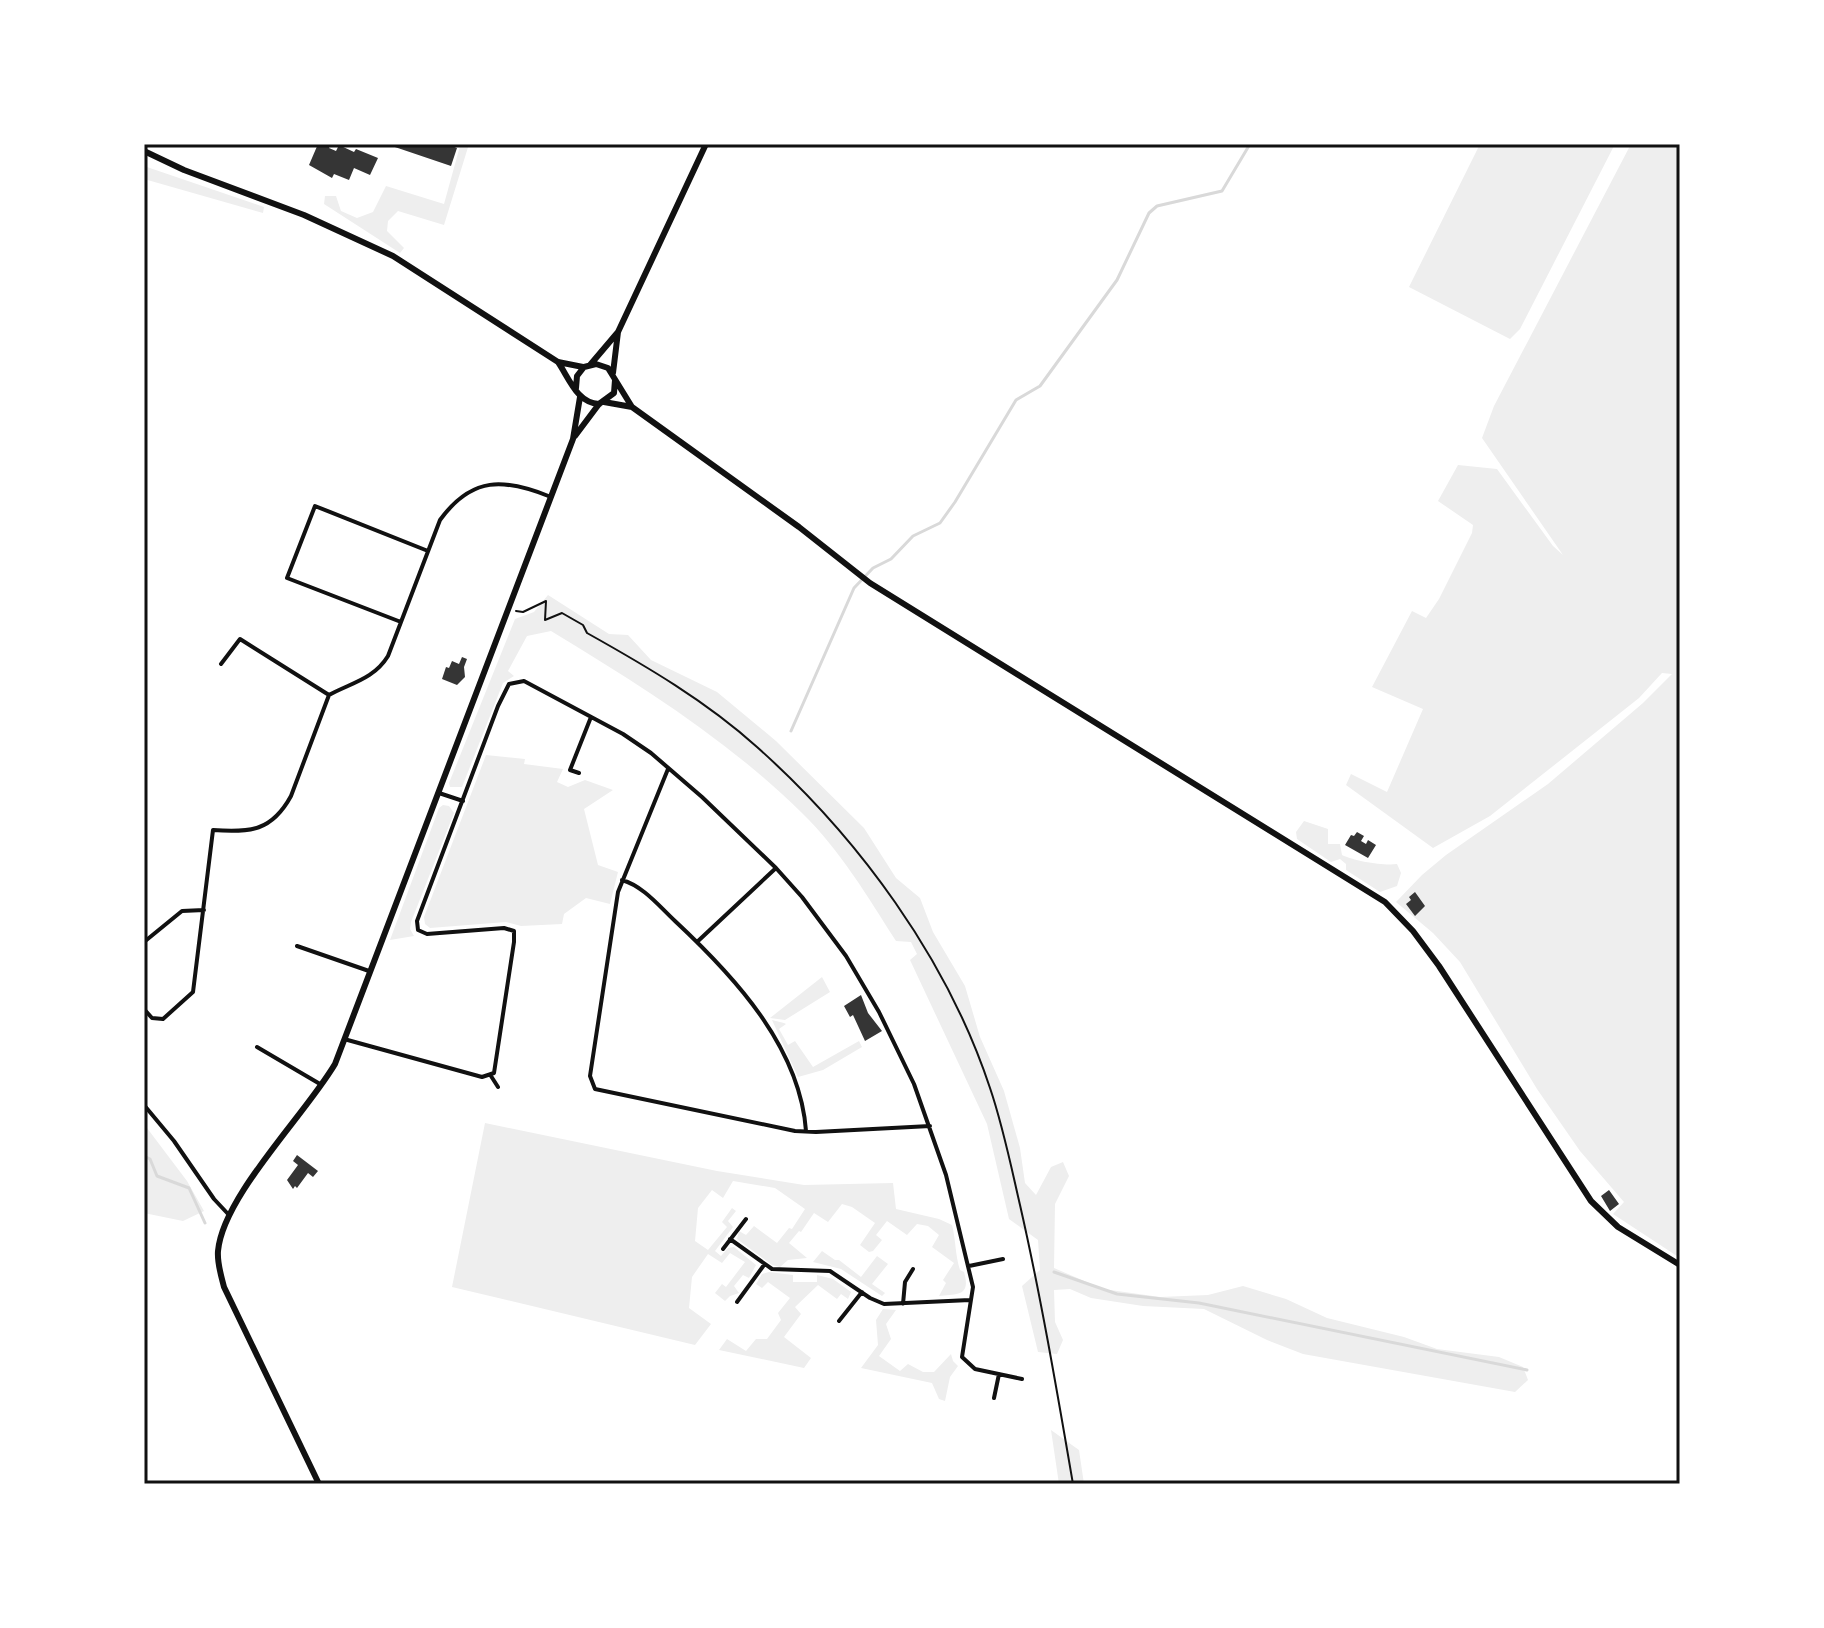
<svg xmlns="http://www.w3.org/2000/svg" width="1824" height="1628" font-family="'IBM Plex Sans',sans-serif">
	<style>
		.green { fill: #eee }
		.lines { fill: none; stroke-linecap: round; stroke-linejoin: round }
		.stream { stroke: #d9d9d9; stroke-width: 3 }
		.building { fill: #353535 }
		.path { stroke: #111; stroke-width: 2 }
		.minor { stroke: #111; stroke-width: 4 }
		.primary { stroke: #111; stroke-width: 6 }
		.neatline { fill: none; stroke: #111; stroke-width: 3 }
	</style>
	<rect width="100%" height="100%" fill="#fff"/>
	<!-- green -->
	<path class="green" d="M 455,144 L 469,144 L 444,225 L 398,211 L 388,221 L 387,231 L 404,248 L 400,253 L 324,204 L 325,196 L 336,196 L 341,211 L 357,218 L 373,212 L 386,186 L 444,204 L 460,146 Z
		M 1480,144 L 1615,144 L 1520,329 L 1510,339 L 1409,287 Z
		M 1631,144 L 1680,144 L 1680,1258 L 1613,1214 L 1624,1202 L 1580,1151 L 1537,1089 L 1460,962 L 1433,933 L 1396,902 L 1422,875 L 1446,855 L 1548,784 L 1643,703 L 1672,674 L 1662,673 L 1639,698 L 1490,816 L 1433,848 L 1346,785 L 1351,774 L 1387,792 L 1423,709 L 1372,687 L 1412,611 L 1426,618 L 1439,599 L 1472,533 L 1473,525 L 1438,501 L 1458,465 L 1497,469 L 1553,546 L 1563,555 L 1482,438 L 1494,406 Z
		M 144,166 L 264,207 L 263,213 L 144,179 Z
		M 548,595 L 609,634 L 628,635 L 651,660 L 717,692 L 776,741 L 864,828 L 896,878 L 920,898 L 933,932 L 965,986 L 980,1037 L 1004,1091 L 1020,1148 L 1025,1183 L 1036,1195 L 1051,1167 L 1063,1162 L 1069,1176 L 1055,1204 L 1054,1268 L 1103,1289 L 1160,1297 L 1208,1295 L 1243,1286 L 1286,1299 L 1327,1318 L 1404,1337 L 1437,1349 L 1499,1357 L 1523,1367 L 1528,1380 L 1515,1392 L 1303,1354 L 1267,1340 L 1204,1309 L 1143,1306 L 1091,1298 L 1070,1289 L 1054,1290 L 1055,1322 L 1063,1340 L 1057,1354 L 1038,1352 L 1022,1286 L 1040,1270 L 1038,1240 L 1009,1219 L 987,1124 L 910,960 L 917,954 L 911,942 L 896,941 C 868,897 840,850 802,813 C 728,740 640,685 551,631 L 527,636 L 508,671 L 514,676 L 503,683 L 462,787 L 450,787 L 449,783 L 515,619 L 534,612 Z
		M 486,755 L 525,759 L 524,764 L 563,769 L 557,782 L 568,787 L 585,780 L 613,790 L 584,809 L 598,865 L 618,872 L 610,904 L 586,898 L 564,914 L 562,924 L 521,926 L 506,922 L 430,928 L 425,924 L 424,917 Z
		M 443,805 L 449,806 L 454,813 L 411,922 L 410,929 L 414,936 L 390,940 L 439,808 Z
		M 1304,821 L 1328,829 L 1328,844 L 1340,844 L 1342,855 C 1354,861 1384,866 1397,864 L 1401,873 L 1397,886 L 1380,892 L 1346,870 L 1346,864 L 1340,859 L 1331,862 L 1297,839 L 1296,832 Z
		M 822,977 L 830,992 L 785,1020 L 770,1018 Z
		M 772,1020 L 784,1023 L 786,1024 L 779,1029 L 788,1045 L 795,1041 L 813,1067 L 859,1041 L 862,1047 L 823,1070 L 798,1077 Z
		M 485,1123 L 717,1171 L 804,1185 L 893,1183 L 896,1209 L 939,1219 L 952,1225 C 956,1241 955,1254 960,1270 L 964,1272 C 971,1296 958,1294 939,1296 L 946,1283 L 943,1280 L 954,1263 L 932,1247 L 939,1235 L 928,1226 L 917,1224 L 907,1235 L 887,1221 L 876,1235 L 882,1240 L 873,1251 L 869,1252 L 860,1245 L 875,1223 L 852,1207 L 842,1204 L 828,1222 L 814,1213 L 801,1232 L 799,1231 L 789,1243 L 807,1258 L 788,1260 L 780,1267 L 772,1265 L 737,1239 L 739,1231 L 746,1235 L 754,1226 L 777,1243 L 789,1228 L 792,1229 L 805,1209 L 775,1188 L 733,1181 L 723,1198 L 712,1190 L 698,1208 L 695,1241 L 708,1250 L 727,1227 L 722,1222 L 732,1208 L 736,1211 L 728,1221 L 733,1227 L 715,1251 L 721,1256 L 728,1248 L 734,1247 L 756,1265 L 749,1278 L 743,1275 L 734,1286 L 739,1293 L 730,1296 L 725,1301 L 715,1293 L 722,1284 L 726,1287 L 745,1262 L 730,1253 L 722,1263 L 708,1254 L 692,1277 L 689,1308 L 711,1324 L 695,1345 L 452,1287 Z
		M 144,1124 L 187,1181 L 204,1211 L 183,1221 L 144,1213 Z
		M 822,1251 L 835,1260 L 839,1260 L 861,1277 L 877,1256 L 888,1264 L 872,1284 L 885,1293 L 882,1296 L 841,1269 L 813,1262 Z
		M 769,1272 L 793,1275 L 793,1282 L 817,1282 L 817,1275 L 833,1279 L 851,1292 L 848,1299 L 841,1294 L 837,1299 L 818,1285 L 795,1307 L 801,1314 L 784,1337 L 811,1358 L 804,1368 L 719,1350 L 727,1339 L 746,1351 L 756,1339 L 767,1339 L 781,1320 L 778,1313 L 790,1298 L 768,1282 L 762,1288 L 756,1284 L 762,1274 Z
		M 883,1309 L 896,1310 L 886,1324 L 891,1339 L 879,1356 L 900,1371 L 908,1364 L 923,1372 L 934,1372 L 951,1354 L 953,1361 L 958,1366 L 950,1377 L 945,1401 L 939,1399 L 932,1383 L 861,1368 L 878,1345 L 876,1320 Z
		M 1051,1430 L 1079,1450 L 1084,1484 L 1059,1484 Z"/>
	<g class="lines">
		<!-- stream -->
		<path class="stream" d="M 791,731 L 854,588 L 873,568 L 891,559 L 913,536 L 940,523 L 955,502 L 1016,400 L 1040,386 L 1117,280 L 1149,213 L 1157,206 L 1222,191 L 1250,144
			M 144,1156 L 150,1159 L 157,1176 L 189,1188 L 205,1223
			M 1054,1272 L 1117,1294 L 1199,1303 L 1527,1370"/>
	</g>
	<!-- building -->
	<path class="building" d="M 318,144 L 331,144 L 329,148 L 336,151 L 339,145 L 354,152 L 356,149 L 378,158 L 370,175 L 354,168 L 349,180 L 334,174 L 332,178 L 309,165 Z
		M 386,144 L 447,144 L 457,148 L 451,166 Z
		M 462,657 L 467,659 L 464,667 L 465,677 L 457,685 L 442,679 L 446,667 L 449,668 L 452,661 L 459,664 Z
		M 1357,832 L 1364,836 L 1361,841 L 1366,844 L 1368,840 L 1376,845 L 1368,858 L 1345,845 L 1351,835 L 1354,836 Z
		M 1415,892 L 1425,906 L 1415,916 L 1406,904 L 1411,900 L 1409,897 Z
		M 861,995 L 868,1013 L 882,1031 L 865,1041 L 853,1015 L 850,1017 L 844,1006 Z
		M 297,1155 L 318,1171 L 313,1177 L 308,1173 L 297,1188 L 295,1186 L 293,1189 L 287,1180 L 298,1165 L 293,1161 Z
		M 1609,1190 L 1619,1204 L 1610,1211 L 1601,1196 Z"/>
	<g class="lines">
		<!-- path -->
		<path class="path" d="M 516,611 L 523,612 L 546,601 L 545,620 L 562,613 L 583,625 L 587,633 C 646,666 706,701 757,747 C 858,837 947,958 990,1088 C 1003,1126 1011,1166 1020,1205 C 1041,1297 1057,1391 1073,1484"/>
		<!-- minor -->
		<path class="minor" d="M 401,622 L 287,578 L 315,506 L 428,551
			M 221,664 L 240,639 L 329,695
			M 668,769 L 618,892 L 590,1076 L 595,1089 L 795,1131 L 816,1132 L 930,1126
			M 579,773 L 570,770 L 591,717
			M 439,793 L 463,801
			M 622,880 C 643,886 659,906 675,921 C 734,976 800,1047 806,1131
			M 144,942 L 182,911 L 204,910
			M 697,942 L 776,868
			M 297,946 L 369,971
			M 144,1009 L 152,1018 L 163,1019 L 193,992 L 213,830 C 250,833 272,831 291,796 L 329,695 C 351,683 374,679 388,656 L 440,520 C 472,476 504,478 551,497
			M 344,1039 L 482,1077 L 494,1073 L 514,942 L 514,931 L 504,928 L 427,934 L 418,930 L 417,921 L 498,706 L 509,684 L 524,681 L 623,734 L 651,753 L 702,797 L 776,868 L 802,897 L 846,956 L 879,1012 L 914,1084 L 946,1175 L 973,1287 L 962,1357 L 975,1369 L 1022,1379
			M 257,1047 L 320,1084
			M 491,1076 L 498,1087
			M 144,1105 L 174,1141 L 214,1199 L 229,1215
			M 730,1239 L 772,1269 L 830,1271 L 870,1298 L 884,1304 L 970,1300
			M 723,1249 L 746,1219
			M 969,1266 L 1003,1259
			M 737,1302 L 764,1265
			M 903,1304 L 905,1282 L 913,1269
			M 839,1321 L 862,1292
			M 994,1398 L 999,1374"/>
		<!-- primary -->
		<path class="primary" d="M 144,151 L 184,170 L 304,215 L 393,256 L 558,362 L 583,367
			M 558,362 C 569,378 577,403 599,404
			M 590,365 L 618,332 L 706,144
			M 613,373 L 618,332
			M 576,388 L 577,376 L 584,367 L 596,364 L 608,368 L 632,407 L 799,527 L 870,583 L 1385,902 L 1413,931 L 1439,966 L 1591,1201 L 1618,1227 L 1680,1265
			M 604,402 L 632,407
			M 575,436 L 599,404 L 614,393 L 615,380
			M 319,1484 L 224,1287 C 221,1275 217,1263 218,1251 C 223,1196 305,1115 335,1064 L 573,439 L 580,397"/>
	</g>
	<!-- border -->
	<rect width="1824" height="1628" fill="none" stroke="#ffffff" stroke-width="292"/>
	<rect x="146" y="146" width="1532" height="1336" class="neatline"/>
</svg>
